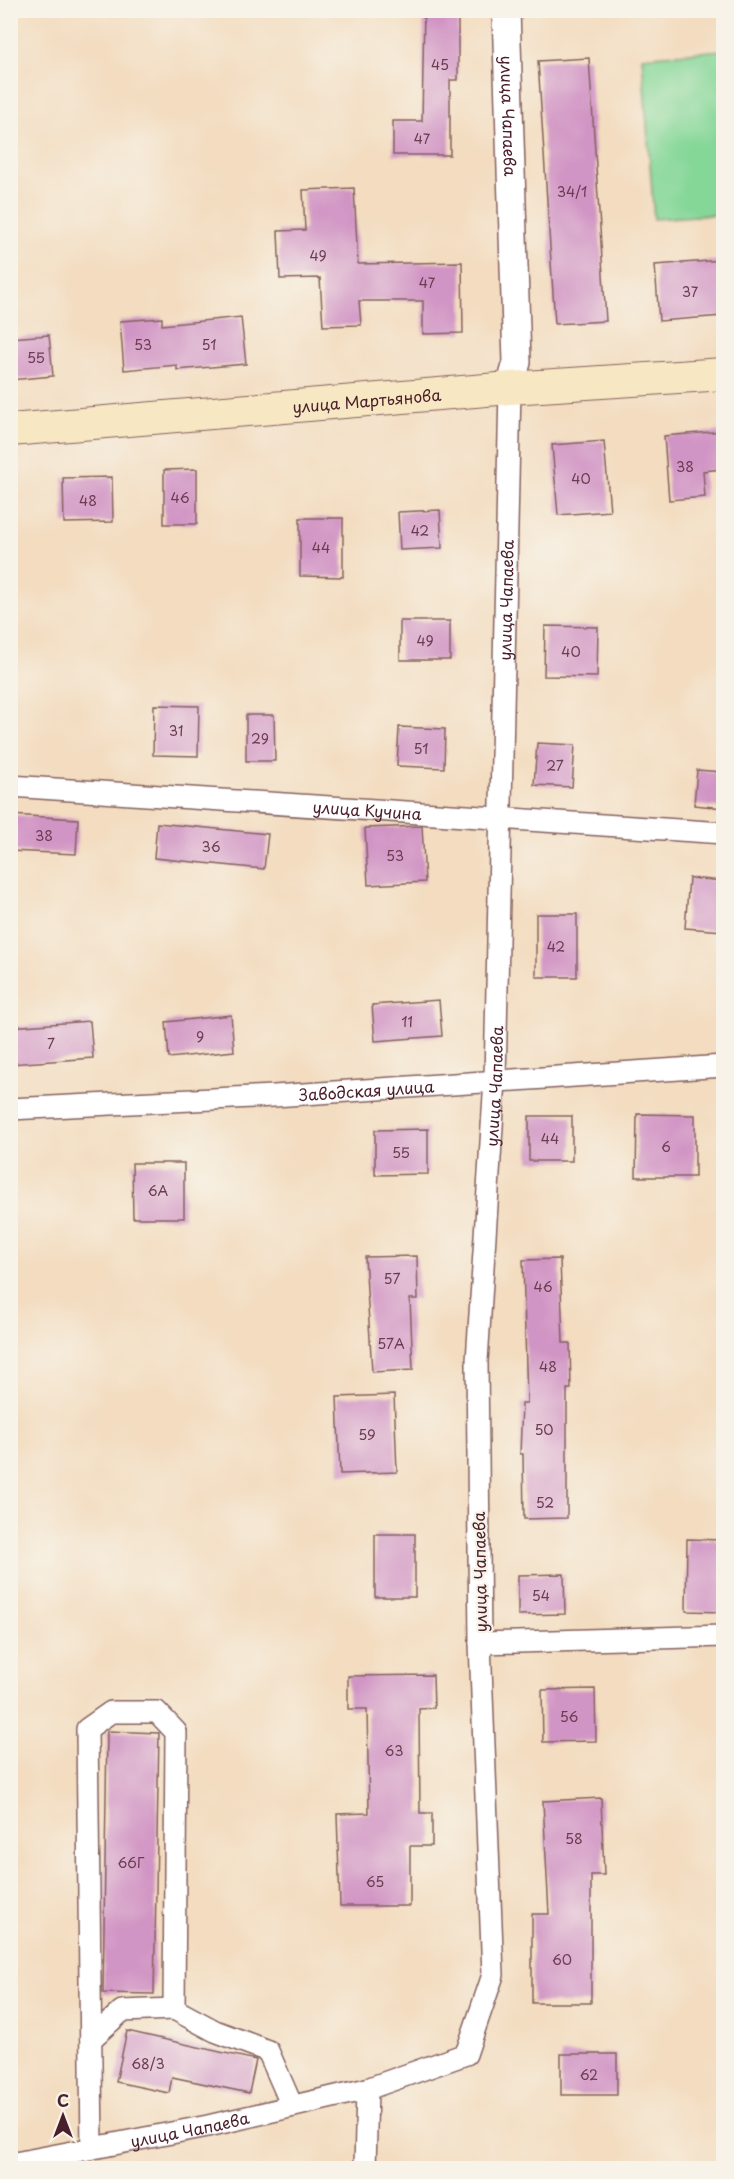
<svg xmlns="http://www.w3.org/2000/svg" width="734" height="2179" font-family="'Playpen Sans',sans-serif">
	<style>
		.green { fill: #85d798; stroke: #687b62; stroke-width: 1.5 }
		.building { fill: #d195c5 }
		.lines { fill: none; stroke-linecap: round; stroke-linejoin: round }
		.minor-casing { stroke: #85615f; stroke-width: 24 }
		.tertiary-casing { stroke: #85615f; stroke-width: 30 }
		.secondary-casing { stroke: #85615f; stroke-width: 34 }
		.minor { stroke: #fff; stroke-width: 21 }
		.tertiary { stroke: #fff; stroke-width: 27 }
		.secondary { stroke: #f7e8c3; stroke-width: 32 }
		.labels { text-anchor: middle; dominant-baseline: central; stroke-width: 4.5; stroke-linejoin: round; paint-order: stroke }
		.number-label { font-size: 14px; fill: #6c3c52 }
		.street-label { font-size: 16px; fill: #4a1f2b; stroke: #f7f3e8 }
	</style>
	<rect width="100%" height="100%" fill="#f7f3e8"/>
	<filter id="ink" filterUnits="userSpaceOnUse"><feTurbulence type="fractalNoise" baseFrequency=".0167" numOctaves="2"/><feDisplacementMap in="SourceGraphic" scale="12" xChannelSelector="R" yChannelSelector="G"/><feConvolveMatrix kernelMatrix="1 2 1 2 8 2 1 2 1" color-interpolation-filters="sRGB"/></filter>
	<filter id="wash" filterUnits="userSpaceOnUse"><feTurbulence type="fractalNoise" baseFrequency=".008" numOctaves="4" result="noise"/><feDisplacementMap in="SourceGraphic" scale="24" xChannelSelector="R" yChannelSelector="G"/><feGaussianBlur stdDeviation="1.35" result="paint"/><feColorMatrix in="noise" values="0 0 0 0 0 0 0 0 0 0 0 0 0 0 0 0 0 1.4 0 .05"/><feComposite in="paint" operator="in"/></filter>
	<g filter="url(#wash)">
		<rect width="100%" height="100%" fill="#f3dcbf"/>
		<!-- green -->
		<path class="green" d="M 723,50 L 723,214 L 654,219 L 642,57 Z"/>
		<g id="blocks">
			<!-- building -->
			<path class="building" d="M 424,10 L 458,10 L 458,80 L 450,80 L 450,155 L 393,155 L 393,121 L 422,121 Z
				M 589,58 L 606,321 L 555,324 L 538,61 Z
				M 354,188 L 358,264 L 462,262 L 463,333 L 423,334 L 423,301 L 359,301 L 361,325 L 323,326 L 320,278 L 280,279 L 278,231 L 305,230 L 303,190 Z
				M 723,260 L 723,316 L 659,321 L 655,265 Z
				M 241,317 L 246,364 L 177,370 L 177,365 L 124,370 L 120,321 L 162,318 L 162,325 Z
				M 49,335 L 53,376 L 10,380 L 10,338 Z
				M 723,431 L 723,469 L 703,471 L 705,497 L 669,500 L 664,436 Z
				M 604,441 L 610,511 L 558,515 L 552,445 Z
				M 197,469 L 197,524 L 164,524 L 164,470 Z
				M 112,477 L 113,522 L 64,523 L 63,478 Z
				M 440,510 L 442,548 L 400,550 L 398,512 Z
				M 300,518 L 343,518 L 343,577 L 300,576 Z
				M 400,621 L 450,621 L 450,660 L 400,660 Z
				M 545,626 L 598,627 L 597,677 L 544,676 Z
				M 154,705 L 199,706 L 198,756 L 153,755 Z
				M 246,715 L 274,715 L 275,761 L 246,761 Z
				M 399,727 L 445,729 L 444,768 L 397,766 Z
				M 537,743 L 575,745 L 572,787 L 534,785 Z
				M 697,770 L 723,772 L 723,808 L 694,805 Z
				M 10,815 L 78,819 L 76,854 L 10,851 Z
				M 157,823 L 268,834 L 264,869 L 154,858 Z
				M 422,826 L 425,882 L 368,885 L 365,828 Z
				M 689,878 L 723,881 L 723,931 L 685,928 Z
				M 536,914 L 577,914 L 577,977 L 536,977 Z
				M 439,1000 L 442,1036 L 375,1041 L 372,1005 Z
				M 231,1015 L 234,1051 L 169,1058 L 166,1022 Z
				M 90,1021 L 93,1058 L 10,1064 L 10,1027 Z
				M 637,1114 L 695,1115 L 695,1177 L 636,1177 Z
				M 529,1116 L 572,1116 L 572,1161 L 529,1161 Z
				M 428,1129 L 428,1174 L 375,1175 L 375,1130 Z
				M 132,1163 L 184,1163 L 184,1218 L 133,1218 Z
				M 417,1256 L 418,1299 L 410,1299 L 413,1370 L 372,1372 L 365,1257 Z
				M 560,1259 L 563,1343 L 570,1343 L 571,1389 L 567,1389 L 567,1518 L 524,1519 L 523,1454 L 520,1454 L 522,1403 L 527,1403 L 523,1260 Z
				M 394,1395 L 397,1472 L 340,1474 L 337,1397 Z
				M 375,1534 L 415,1534 L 415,1597 L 375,1597 Z
				M 687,1539 L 723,1540 L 723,1612 L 686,1611 Z
				M 564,1574 L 565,1614 L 518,1615 L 518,1575 Z
				M 433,1675 L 434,1708 L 419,1709 L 420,1813 L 432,1813 L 432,1846 L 410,1846 L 410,1906 L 340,1906 L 337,1814 L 369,1813 L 367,1709 L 348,1709 L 348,1676 Z
				M 595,1689 L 596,1741 L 543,1742 L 542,1690 Z
				M 107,1731 L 159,1733 L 154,1994 L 103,1993 Z
				M 601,1798 L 604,1875 L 591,1875 L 591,2003 L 532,2003 L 532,1914 L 549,1914 L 543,1801 Z
				M 127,2031 L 256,2060 L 249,2093 L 172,2077 L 169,2093 L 116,2082 Z
				M 561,2054 L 617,2054 L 617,2095 L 561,2095 Z"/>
		</g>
	</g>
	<g filter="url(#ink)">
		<use href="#blocks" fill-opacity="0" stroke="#85615f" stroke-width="1.5"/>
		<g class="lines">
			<defs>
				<g id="minor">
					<path id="s1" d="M 10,786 L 724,833"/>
					<path id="s2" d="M 10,1109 L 274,1096 L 724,1066"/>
					<path d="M 480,1643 L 724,1636"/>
					<path d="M 91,2039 L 122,2011 L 174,2009 L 215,2031 L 268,2051 L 292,2106"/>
					<path d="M 92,2148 L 87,1729 L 111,1712 L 157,1712 L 176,1732 L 174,2009"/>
					<path id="s3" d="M 10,2164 L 208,2126 L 367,2089 L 466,2054 L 493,1975 L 480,1643 L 477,1361 L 495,1080 L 510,388"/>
					<path d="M 365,2168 L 367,2089"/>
				</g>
				<g id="tertiary">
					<path id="s4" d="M 506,10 L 517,362 L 510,388"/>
				</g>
				<g id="secondary">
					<path id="s5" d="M 10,430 L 510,388 L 724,374"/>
				</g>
			</defs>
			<!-- minor casing -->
			<use href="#minor" class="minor-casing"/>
			<!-- tertiary casing -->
			<use href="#tertiary" class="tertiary-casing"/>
			<!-- secondary casing -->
			<use href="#secondary" class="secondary-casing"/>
			<!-- minor -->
			<use href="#minor" class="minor"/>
			<!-- tertiary -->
			<use href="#tertiary" class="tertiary"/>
			<!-- secondary -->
			<use href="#secondary" class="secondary"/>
		</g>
	</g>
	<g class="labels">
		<!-- number labels -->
		<g class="number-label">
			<text x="440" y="64">45</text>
			<text x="422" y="138">47</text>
			<text x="572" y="191">34/1</text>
			<text x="318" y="255">49</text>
			<text x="427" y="282">47</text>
			<text x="690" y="291">37</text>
			<text x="143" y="344">53</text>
			<text x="209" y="344">51</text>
			<text x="36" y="357">55</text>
			<text x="685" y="466">38</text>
			<text x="581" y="478">40</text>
			<text x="180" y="497">46</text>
			<text x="88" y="500">48</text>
			<text x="420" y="530">42</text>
			<text x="321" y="547">44</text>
			<text x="425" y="640">49</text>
			<text x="571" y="651">40</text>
			<text x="176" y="730">31</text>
			<text x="260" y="738">29</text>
			<text x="421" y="748">51</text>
			<text x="555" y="765">27</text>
			<text x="44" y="835">38</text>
			<text x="211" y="846">36</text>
			<text x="395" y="855">53</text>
			<text x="556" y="946">42</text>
			<text x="407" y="1021">11</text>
			<text x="200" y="1036">9</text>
			<text x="51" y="1043">7</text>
			<text x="550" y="1138">44</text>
			<text x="666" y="1146">6</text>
			<text x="401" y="1152">55</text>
			<text x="158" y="1190">6А</text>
			<text x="392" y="1278">57</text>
			<text x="543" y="1286">46</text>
			<text x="391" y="1343">57А</text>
			<text x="548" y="1366">48</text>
			<text x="544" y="1429">50</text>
			<text x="367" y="1434">59</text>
			<text x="545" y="1502">52</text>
			<text x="541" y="1595">54</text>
			<text x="569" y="1716">56</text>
			<text x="394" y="1750">63</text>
			<text x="574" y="1838">58</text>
			<text x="131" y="1862">66Г</text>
			<text x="375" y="1881">65</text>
			<text x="562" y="1959">60</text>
			<text x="148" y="2063">68/3</text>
			<text x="589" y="2074">62</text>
		</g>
		<!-- street labels -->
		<g class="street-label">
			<text stroke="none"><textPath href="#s4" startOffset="106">улица Чапаева</textPath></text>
			<text stroke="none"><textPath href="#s5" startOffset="358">улица Мартьянова</textPath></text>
			<text stroke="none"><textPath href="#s3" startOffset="1929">улица Чапаева</textPath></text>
			<text stroke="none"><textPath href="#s1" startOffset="358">улица Кучина</textPath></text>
			<text stroke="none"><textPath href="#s3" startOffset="1443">улица Чапаева</textPath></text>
			<text stroke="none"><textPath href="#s2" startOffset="357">Заводская улица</textPath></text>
			<text transform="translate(479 1572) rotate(-91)">улица Чапаева</text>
			<text stroke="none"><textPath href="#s3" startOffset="183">улица Чапаева</textPath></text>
		</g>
	</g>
	<!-- margin -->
	<rect width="734" height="2179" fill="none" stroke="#f7f3e8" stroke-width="36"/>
	<!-- north arrow -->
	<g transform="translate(63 2116)" stroke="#f7f3e8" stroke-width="4.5" paint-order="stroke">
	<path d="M0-4.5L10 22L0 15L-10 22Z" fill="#4a1f2b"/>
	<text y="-9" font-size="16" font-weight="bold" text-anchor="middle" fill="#4a1f2b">С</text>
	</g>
</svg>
